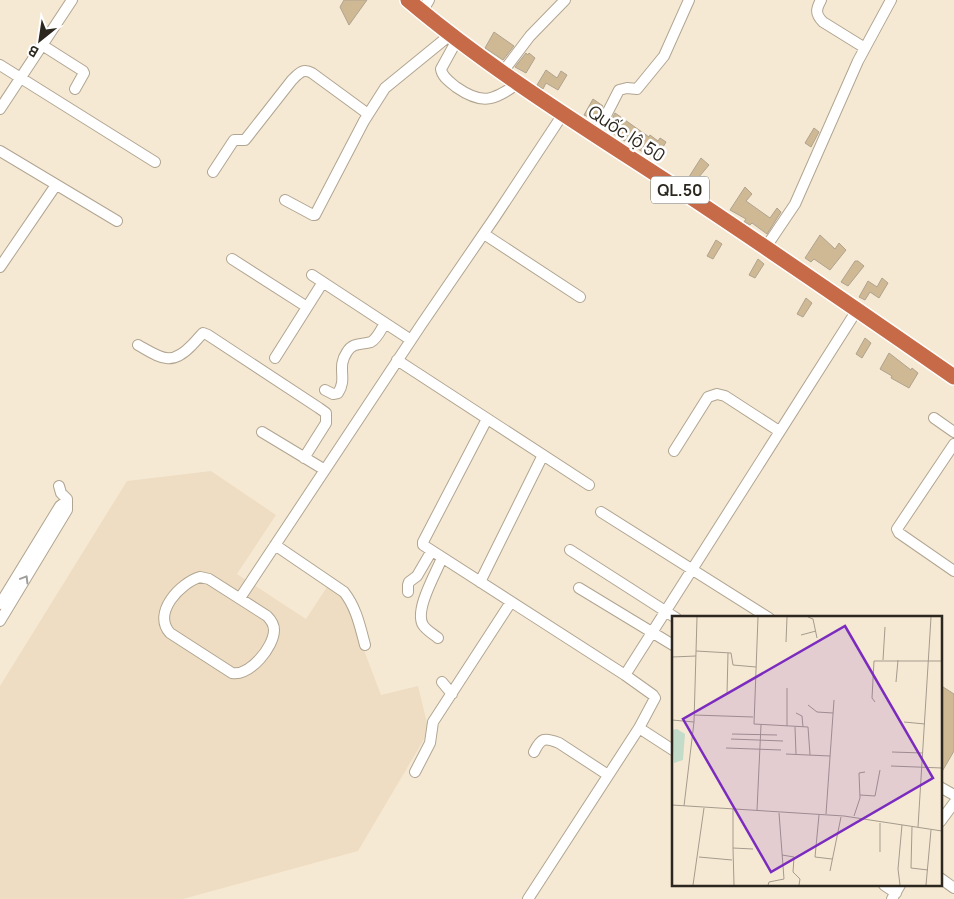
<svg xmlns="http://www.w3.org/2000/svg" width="954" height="899" font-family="Manrope,sans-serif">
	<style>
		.built { fill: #eeddc2 }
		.building { fill: #cfb994; stroke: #afa38f }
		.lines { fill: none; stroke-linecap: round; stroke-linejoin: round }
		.minor-casing { stroke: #b1a591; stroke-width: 12 }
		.highway-casing { stroke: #fff; stroke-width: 18 }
		.minor { stroke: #fff; stroke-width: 10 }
		.highway { stroke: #c66a47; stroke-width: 15 }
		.oneway { stroke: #a09e9a }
		.labels { text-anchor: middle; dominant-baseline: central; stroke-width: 5; stroke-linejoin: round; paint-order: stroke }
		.shield { fill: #fff; stroke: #6b6862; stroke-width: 1 }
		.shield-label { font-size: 16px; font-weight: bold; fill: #2b271f }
		.street-label { font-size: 18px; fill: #2b271f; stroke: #fff }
		.inset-road { fill: none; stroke: #a59b8c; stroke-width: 1 }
		.view { fill: #7b2cbf; fill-opacity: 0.15; stroke: #7b2cbf; stroke-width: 2.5 }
		.inset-edge { fill: none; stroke: #2b271f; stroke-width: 2.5 }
	</style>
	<rect width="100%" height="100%" fill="#f6e9d4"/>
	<!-- built -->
	<path class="built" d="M 211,471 L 276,515 L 237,574 L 306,619 L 329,584 L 335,588 L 345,600 L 381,695 L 418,686 L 429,731 L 358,851 L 183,899 L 0,899 L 0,686 L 127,481 Z"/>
	<!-- building -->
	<path class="building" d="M 344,0 L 367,0 L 349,25 L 340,7 Z
		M 494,32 L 514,46 L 503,60 L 485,48 Z
		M 526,53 L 528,55 L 529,53 L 535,58 L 526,73 L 515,67 Z
		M 546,70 L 557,78 L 561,71 L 567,75 L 558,90 L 546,83 L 543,89 L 537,85 Z
		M 593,99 L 603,106 L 596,120 L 584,115 Z
		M 615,113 L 649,137 L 650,135 L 658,141 L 660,138 L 666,142 L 657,157 L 648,152 L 646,154 L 612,133 L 613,131 L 608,127 Z
		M 814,128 L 819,132 L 811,147 L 805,143 Z
		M 701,158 L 709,165 L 693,184 L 687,180 Z
		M 745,187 L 752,194 L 746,201 L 770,218 L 777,208 L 781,212 L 767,234 L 752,223 L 750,225 L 744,222 L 746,219 L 730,210 Z
		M 820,235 L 835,249 L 839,243 L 846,250 L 830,270 L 814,259 L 811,262 L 805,258 Z
		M 716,240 L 722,244 L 713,259 L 707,256 Z
		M 758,259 L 764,264 L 755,278 L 749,275 Z
		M 855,261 L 858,261 L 864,266 L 848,286 L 841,282 Z
		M 882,278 L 888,283 L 879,298 L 870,292 L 865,300 L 859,297 L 868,281 L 877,287 Z
		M 806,298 L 812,303 L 803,317 L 797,314 Z
		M 865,338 L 871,343 L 862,358 L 856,354 Z
		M 889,353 L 911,370 L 912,368 L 918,373 L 909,388 L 891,378 L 892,376 L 880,369 Z
		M 940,685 L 954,694 L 954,751 L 940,775 Z"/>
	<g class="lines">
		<defs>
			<path id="minor" d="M 821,0 C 816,9 815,14 823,22 L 865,48
				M 422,12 L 429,0
				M 457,40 L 441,69 C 442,77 450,82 456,87 C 482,105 493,101 517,84
				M 42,45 L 83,71 L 84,73 L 75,89
				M 0,65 L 155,162
				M 502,73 L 530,36 L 565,0
				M 0,109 L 72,0
				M 596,135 L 619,90 L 627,88 L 637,89 L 664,56 L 689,0
				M 0,151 L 117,221
				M 213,172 L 232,143 L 234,140 L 245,140 L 292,80 C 299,73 303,68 312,73 L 368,114
				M 285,200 L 313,215 L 315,215 L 364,121 L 385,88 L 450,35
				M 484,234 L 580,297
				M 766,247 L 795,204 L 858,61 L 891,0
				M 232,259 L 307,307
				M 0,267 L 56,185
				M 312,275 L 411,340
				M 138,345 C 161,358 171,367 192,345 C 196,341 199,337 203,333 L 208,335 L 319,408 L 326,413 L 326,423 L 304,458
				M 275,358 L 323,282
				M 397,360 L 589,485
				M 325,390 L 333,394 L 338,393 C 348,378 336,368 347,352 C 353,342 361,345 371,342 C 377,339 382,328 385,323
				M 934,418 L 954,432
				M 487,419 L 423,542 L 423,545 L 625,675 L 653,695 L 655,698 L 639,728 L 528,899
				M 262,432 L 325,470
				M 954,444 L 897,529 L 899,533 L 954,571
				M 674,451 L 708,397 L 717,394 L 725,396 L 779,431
				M 601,512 L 769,618
				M 275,545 L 344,592 C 356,607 360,626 365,645
				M 570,550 L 676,618
				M 200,577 L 209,579 L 267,616 C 271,620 274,624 274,630 C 274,647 250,676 232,673 L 170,633 C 152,613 180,583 200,577 Z
				M 480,582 L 543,455
				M 579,588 L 673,645
				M 408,592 L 408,585 L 409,582 L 417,576 L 431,552
				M 240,598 L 421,325 L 495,217 L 563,114
				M 0,604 L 60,506 L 67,501
				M 0,621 L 67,510 L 67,499 L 61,493 L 59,486
				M 438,638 C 433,634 426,630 423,625 C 414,610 436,573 442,558
				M 625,675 L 857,310
				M 442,682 L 452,694
				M 639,728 L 673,750
				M 534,752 C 541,738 544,737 559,743 L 608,775
				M 415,772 L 430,743 L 433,722 L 511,602
				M 940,787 L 954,795
				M 940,822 L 954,803
				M 940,878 L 954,888
				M 884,885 L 896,893
				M 892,899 L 900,885"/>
			<path id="highway" d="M 408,0 C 492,71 585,128 677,188 C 770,250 862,313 954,377"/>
		</defs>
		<!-- minor casing -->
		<use href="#minor" class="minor-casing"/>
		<!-- highway casing -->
		<use href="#highway" class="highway-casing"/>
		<!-- minor -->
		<use href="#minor" class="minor"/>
		<!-- highway -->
		<use href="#highway" class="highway"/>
	</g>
	<!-- one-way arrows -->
	<defs><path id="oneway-chevron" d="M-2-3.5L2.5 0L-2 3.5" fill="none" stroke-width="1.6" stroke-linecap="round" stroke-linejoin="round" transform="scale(1.25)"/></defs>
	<use class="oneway" href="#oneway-chevron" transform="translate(25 579) rotate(-59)"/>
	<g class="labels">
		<!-- shield labels -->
		<rect class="shield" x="651" y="176.5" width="58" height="27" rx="4"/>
		<g class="shield-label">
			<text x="680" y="190">QL.50</text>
		</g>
		<!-- street labels -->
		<g class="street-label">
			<text transform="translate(627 133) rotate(33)">Quốc lộ 50</text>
		</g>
	</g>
	<!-- overview -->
	<g transform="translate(672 616)">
		<rect width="270" height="270" fill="#f6e9d4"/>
		<path d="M 5,113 L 13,118 L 11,144 L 2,147 L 0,114 Z" fill="#c3dbc9"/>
		<path class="inset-road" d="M 86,1 L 82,108 L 136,111 L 138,139M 136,1 L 141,3 L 145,22M 129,19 L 144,15M 114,26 L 115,1M 24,35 L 59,37 L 61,49 L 84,51M 0,41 L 24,40M 211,44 L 213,11M 202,45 L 270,45M 202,45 L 200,82 L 203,86M 224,66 L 226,44M 115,72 L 115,110M 55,78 L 56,37M 136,89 L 145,96 L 161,97M 124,97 L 130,100 L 131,111M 22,99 L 81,101M 0,104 L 22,106M 232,106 L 253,108M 123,111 L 124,138M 60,118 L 105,119M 59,123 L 111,125M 54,132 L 109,134M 220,136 L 251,137M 114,138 L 158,140M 219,150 L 270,152M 188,179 L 203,180 L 208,154M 0,189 L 172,200 L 270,215M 12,190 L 22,106 L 25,1M 61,193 L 61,232 L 81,233M 85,194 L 89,109M 154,198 L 162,84M 147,199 L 143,241 L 160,243M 182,200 L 188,182 L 187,157 L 193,156M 208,207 L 208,236M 240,211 L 239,252 L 256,254M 246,211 L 259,1M 61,232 L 62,269M 110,239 L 122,241 L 121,256 L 128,263 L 127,269M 27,241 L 60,244M 158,255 L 169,201M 21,269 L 32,192M 96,269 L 97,266 L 112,263 L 107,197M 228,269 L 226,253 L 230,209M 254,269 L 259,214"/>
		<path class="view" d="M 173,10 L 261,162 L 99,256 L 11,103 Z"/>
		<rect width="270" height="270" class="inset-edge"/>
	</g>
	<!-- north arrow -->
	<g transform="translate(40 40) rotate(210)" stroke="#ffffff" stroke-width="4" paint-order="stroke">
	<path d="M0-4L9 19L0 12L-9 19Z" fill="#2b271f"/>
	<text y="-8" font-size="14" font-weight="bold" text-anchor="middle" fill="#2b271f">B</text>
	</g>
</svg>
